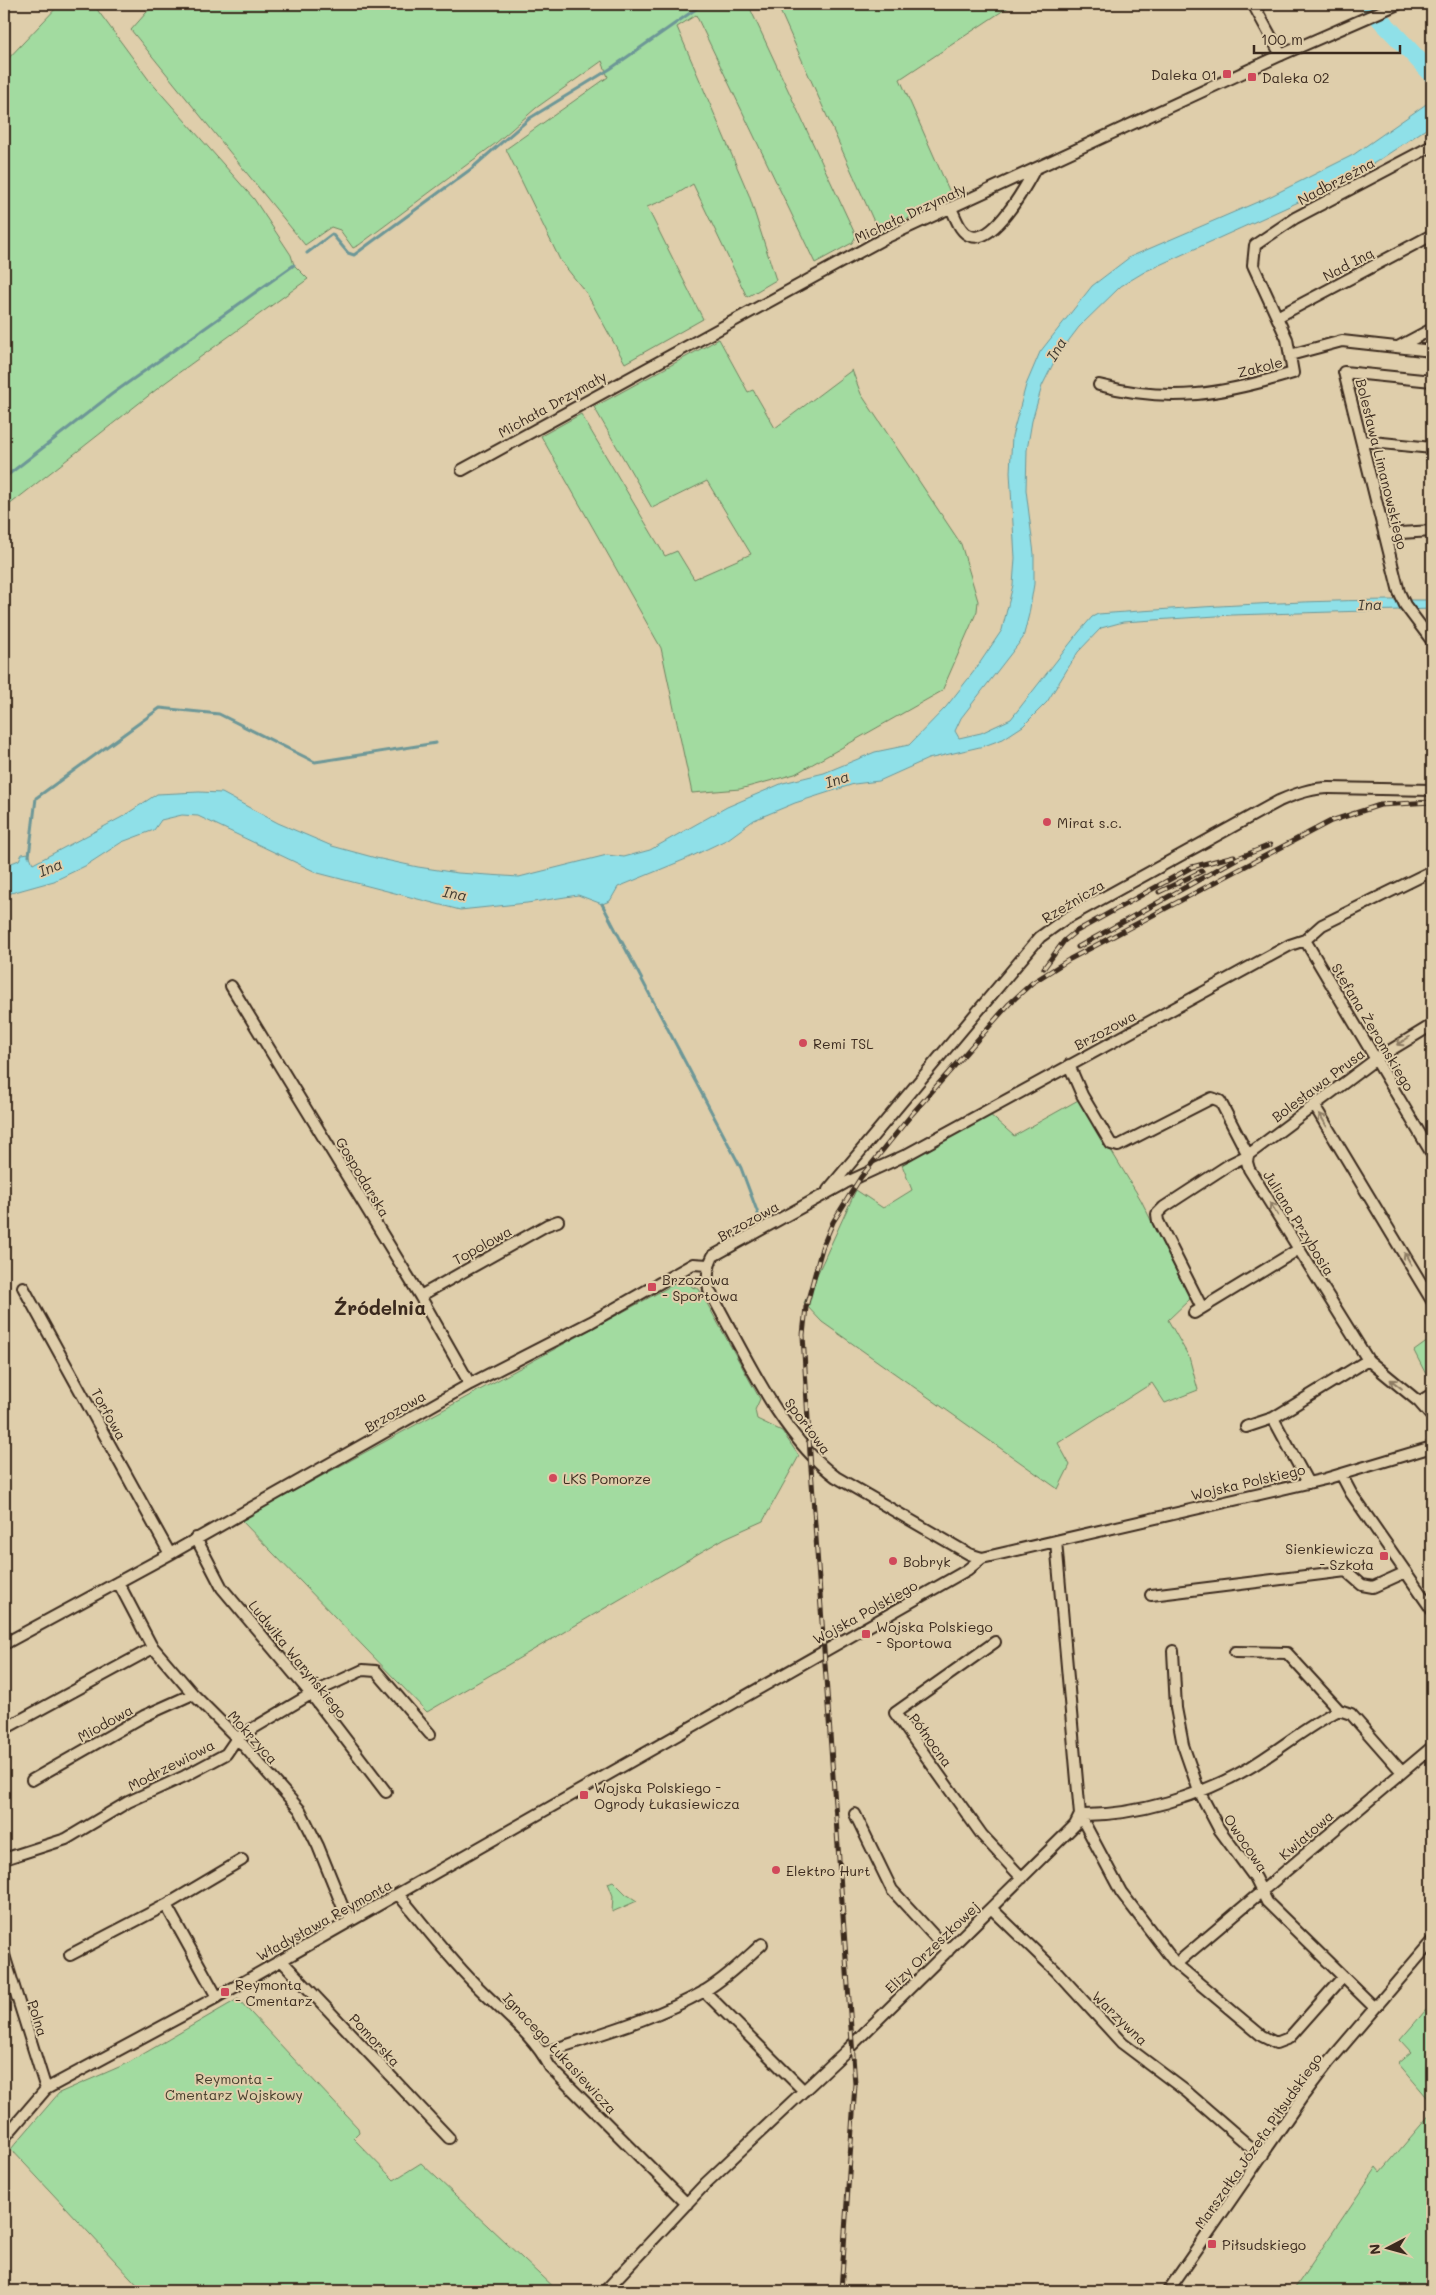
<svg xmlns="http://www.w3.org/2000/svg" width="1436" height="2295" font-family="Mali,sans-serif">
	<style>
		.green { fill: #a2dba0; stroke: #6e825f }
		.water { fill: #8fe0e8; stroke: #6d9797 }
		.lines { fill: none; stroke-linecap: round; stroke-linejoin: round }
		.stream { stroke: #6d9797; stroke-width: 3 }
		.river { stroke: #8fe0e8; stroke-width: 18 }
		.minor-casing { stroke: #3b2a1e; stroke-width: 14 }
		.minor { stroke: #dfceab; stroke-width: 10 }
		.rail-casing { stroke: #3b2a1e; stroke-width: 5 }
		.rail { stroke: #dfceab; stroke-width: 3; stroke-dasharray: 9; stroke-linecap: butt }
		.oneway { stroke: #8d7c64 }
		.poi-dot { fill: #d1495b; stroke: #dfceab; stroke-width: 2 }
		.labels { text-anchor: middle; dominant-baseline: central; stroke-width: 4; stroke-linejoin: round; paint-order: stroke }
		.poi-label { font-size: 14px; fill: #3b2a1e; stroke: #dfceab; text-anchor: start }
		.street-label { font-size: 14px; fill: #3b2a1e; stroke: #dfceab }
		.park-label { font-size: 14px; fill: #453c2b; stroke: #dfceab }
		.water-label { font-size: 15px; font-style: italic; fill: #433c32; stroke: #dfceab }
		.district-label { font-size: 19px; font-weight: bold; fill: #3b2a1e; stroke: #dfceab }
	</style>
	<rect width="100%" height="100%" fill="#dfceab"/>
	<filter id="ink" filterUnits="userSpaceOnUse"><feTurbulence type="fractalNoise" baseFrequency=".02" numOctaves="2"/><feDisplacementMap in="SourceGraphic" scale="10" xChannelSelector="R" yChannelSelector="G"/><feConvolveMatrix kernelMatrix="1 2 1 2 8 2 1 2 1" color-interpolation-filters="sRGB"/></filter>
	<g filter="url(#ink)">
		<!-- green -->
		<path class="green" d="M 60,4 L 93,4 L 149,80 L 254,199 L 291,255 L 294,265 L 308,279 L 166,382 L 4,509 L 4,63 Z
			M 154,4 L 748,4 L 856,236 L 852,243 L 815,263 L 696,15 L 677,27 L 749,195 L 776,280 L 747,297 L 693,184 L 672,197 L 647,207 L 703,319 L 625,363 L 587,294 L 560,260 L 506,149 L 608,77 L 602,61 L 536,108 L 496,143 L 359,245 L 353,248 L 340,230 L 331,227 L 305,245 L 131,30 Z
			M 777,4 L 1013,4 L 900,79 L 952,197 L 879,233 Z
			M 719,339 L 748,392 L 753,390 L 775,428 L 852,370 L 861,394 L 961,544 L 978,601 L 977,611 L 942,691 L 795,774 L 740,789 L 692,793 L 661,648 L 541,436 L 581,414 L 665,556 L 677,551 L 694,579 L 751,554 L 707,481 L 652,508 L 594,407 Z
			M 1080,1099 L 1141,1200 L 1190,1299 L 1168,1320 L 1189,1357 L 1198,1390 L 1165,1403 L 1152,1383 L 1058,1443 L 1070,1465 L 1058,1489 L 822,1322 L 804,1303 L 856,1190 L 883,1208 L 912,1190 L 902,1165 L 988,1113 L 1014,1136 Z
			M 687,1277 L 692,1287 L 699,1289 L 760,1399 L 755,1410 L 757,1419 L 782,1431 L 799,1456 L 763,1521 L 725,1538 L 427,1712 L 241,1520 Z
			M 1432,1338 L 1432,1386 L 1414,1351 Z
			M 613,1881 L 626,1894 L 637,1901 L 612,1912 L 613,1896 L 608,1883 Z
			M 238,1999 L 358,2128 L 359,2132 L 353,2138 L 394,2180 L 421,2163 L 557,2291 L 143,2291 L 11,2149 L 59,2093 L 126,2064 Z
			M 1432,2003 L 1432,2103 L 1398,2063 L 1411,2052 L 1400,2040 Z
			M 1432,2112 L 1432,2291 L 1293,2291 L 1377,2167 L 1381,2172 Z"/>
		<!-- water -->
		<path class="water" d="M 1432,100 L 1432,125 L 1376,162 L 1325,190 L 1146,271 L 1121,286 L 1079,327 L 1057,356 L 1042,386 L 1032,421 L 1027,450 L 1026,490 L 1034,554 L 1034,584 L 1029,614 L 1023,638 L 961,718 L 955,731 L 959,738 L 981,733 L 1011,719 L 1079,632 L 1092,617 L 1098,614 C 1209,606 1321,599 1432,600 L 1432,609 L 1232,615 L 1123,622 L 1101,628 L 1078,652 L 1047,702 L 1023,726 L 1003,739 L 984,746 L 928,759 L 879,781 L 854,784 L 795,803 L 754,820 L 728,839 L 686,859 L 618,887 L 610,901 L 602,904 L 578,895 L 527,903 L 460,910 L 318,873 L 198,816 L 182,815 L 161,820 L 154,830 L 122,842 L 85,866 L 54,881 L 4,895 L 4,866 L 19,860 L 22,854 L 29,853 L 33,864 L 122,817 L 157,794 L 199,792 L 222,793 L 278,823 L 332,846 L 376,858 L 418,867 L 458,873 L 519,877 L 607,855 L 624,857 L 650,850 L 727,807 L 783,783 L 824,773 L 875,752 L 909,745 L 946,707 L 975,670 L 1002,630 L 1013,585 L 1015,558 L 1010,472 L 1012,436 L 1026,385 L 1040,352 L 1092,286 L 1130,257 L 1269,197 L 1353,155 Z"/>
		<g class="lines">
			<!-- stream -->
			<path class="stream" d="M 307,253 L 332,234 L 348,253 L 354,255 L 471,169 L 530,118 L 610,69 L 703,4
				M 4,478 L 112,394 L 294,265
				M 29,856 L 36,798 L 160,708 L 219,714 L 315,762 L 436,743
				M 602,904 L 741,1168 L 760,1219"/>
			<!-- river -->
			<path class="river" d="M 1370,4 L 1379,18 L 1432,74"/>
			<defs>
				<path id="minor" d="M 1253,4 L 1281,55
					M 951,208 C 956,218 960,233 971,236 C 994,244 1026,186 1035,169
					M 1277,317 L 1432,235
					M 1398,347 L 1432,329
					M 1290,355 L 1342,341 L 1432,351
					M 1432,381 L 1344,372 L 1399,592 L 1405,605 L 1432,641
					M 1099,385 C 1171,404 1223,394 1293,373 L 1287,339 L 1253,265 L 1255,245 L 1295,218 L 1432,146
					M 1362,441 L 1432,448
					M 462,470 L 883,239 L 1281,55 L 1398,4
					M 1385,534 L 1432,531
					M 1305,940 L 1432,1154
					M 231,986 L 420,1296 L 470,1384
					M 1069,1065 L 1082,1095 L 1111,1144 L 1118,1146 L 1212,1098 L 1220,1101 L 1248,1155 L 1247,1162 L 1249,1169 L 1368,1360 L 1419,1402 L 1432,1417
					M 1314,1105 L 1432,1301
					M 828,1190 L 1040,937 L 1065,919 L 1279,801 C 1295,794 1311,788 1329,788 L 1432,790
					M 23,1287 L 170,1554
					M 420,1296 L 547,1225 L 558,1221
					M 1202,1308 L 1158,1221 L 1157,1214 L 1164,1207 L 1230,1164 L 1248,1155 L 1376,1059 L 1432,1025
					M 1194,1313 L 1299,1249
					M 1419,1402 L 1432,1394
					M 1273,1418 L 1308,1483
					M 1246,1427 L 1273,1418 L 1368,1360
					M 1341,1474 L 1351,1493 L 1432,1610
					M 196,1538 L 222,1588 L 311,1694 L 386,1792
					M 982,1558 L 969,1554 L 836,1477 C 780,1436 743,1350 709,1290 C 707,1277 707,1268 713,1256 L 845,1183 L 906,1155 L 1290,945 L 1305,940 L 1322,925 L 1432,871
					M 118,1582 L 151,1645 L 193,1694 L 237,1738 L 300,1810 L 318,1846 L 344,1910 L 352,1920
					M 1151,1595 L 1346,1571 L 1362,1585 L 1373,1587 L 1406,1572
					M 995,1642 L 895,1713 L 982,1835 L 1022,1878
					M 4,1644 L 170,1554 L 470,1384 L 591,1322 L 693,1264 L 708,1265
					M 1173,1651 L 1176,1708 L 1183,1745 L 1199,1791 L 1219,1829 L 1255,1878 L 1267,1902 L 1375,2008
					M 1235,1652 L 1287,1653 L 1339,1710 L 1351,1714 L 1402,1772
					M 4,1729 L 153,1648
					M 32,1780 L 144,1716 L 193,1694
					M 855,1814 L 892,1890 L 948,1951
					M 1080,1815 L 1121,1892 L 1176,1964 L 1262,2036 L 1276,2043 L 1289,2038 L 1343,1977
					M 1080,1815 C 1136,1816 1201,1796 1249,1768 C 1279,1750 1307,1726 1339,1710
					M 4,1859 L 66,1839 L 128,1802 L 185,1776 L 226,1754 L 237,1738 L 311,1694 L 363,1670 L 376,1671 L 430,1734
					M 398,1894 C 425,1926 451,1961 481,1990 C 505,2014 534,2036 550,2067 L 687,2204
					M 166,1905 L 217,1997
					M 992,1909 L 1057,1972 L 1122,2043 L 1187,2092 L 1255,2151 L 1263,2155
					M 4,1955 L 46,2089
					M 70,1955 L 166,1905 L 242,1860
					M 281,1960 L 449,2138
					M 1176,1964 L 1432,1747
					M 704,1991 L 804,2091
					M 543,2053 C 596,2035 653,2020 703,1992 C 725,1979 743,1961 762,1944
					M 4,2138 L 46,2089 L 217,1997 L 967,1570 L 982,1558 L 1325,1479 L 1432,1447
					M 605,2291 L 706,2183 L 845,2052 L 1075,1825 L 1080,1815 L 1056,1541
					M 1168,2291 L 1303,2096 L 1328,2063 L 1432,1941"/>
			</defs>
			<!-- minor casing -->
			<use href="#minor" class="minor-casing"/>
			<!-- minor -->
			<use href="#minor" class="minor"/>
			<defs>
				<path id="rail" d="M 1159,892 L 1202,871
					M 1078,947 L 1238,858 L 1270,845
					M 1044,968 L 1064,941 L 1075,932 L 1192,867 L 1234,856
					M 841,2291 L 855,2084 L 810,1454 L 803,1335 L 806,1307 L 822,1248 L 833,1222 L 861,1177 L 912,1114 L 1009,1004 L 1032,983 L 1070,959 L 1331,821 L 1380,805 L 1432,802"/>
			</defs>
			<!-- rail casing -->
			<use href="#rail" class="rail-casing"/>
			<!-- rail -->
			<use href="#rail" class="rail"/>
		</g>
		<!-- one-way arrows -->
		<defs><path id="oneway-shaft" d="M-6 0H5M1.5-3L5.5 0L1.5 3" fill="none" stroke-width="1.6" stroke-linecap="round" stroke-linejoin="round" transform="scale(1.25)"/></defs>
		<g class="oneway">
			<use href="#oneway-shaft" transform="translate(1403 1041) rotate(148)"/>
			<use href="#oneway-shaft" transform="translate(1323 1120) rotate(-120)"/>
			<use href="#oneway-shaft" transform="translate(1274 1209) rotate(-122)"/>
			<use href="#oneway-shaft" transform="translate(1408 1259) rotate(-120)"/>
			<use href="#oneway-shaft" transform="translate(1396 1384) rotate(-142)"/>
		</g>
	</g>
	<!-- markers -->
	<g class="poi-dot">
		<rect x="1222" y="69" width="10" height="10" rx="2.5"/>
		<rect x="1247" y="72" width="10" height="10" rx="2.5"/>
		<circle cx="1047" cy="822" r="5"/>
		<circle cx="803" cy="1043" r="5"/>
		<rect x="647" y="1282" width="10" height="10" rx="2.5"/>
		<circle cx="553" cy="1478" r="5"/>
		<rect x="1379" y="1551" width="10" height="10" rx="2.5"/>
		<circle cx="893" cy="1561" r="5"/>
		<rect x="861" y="1629" width="10" height="10" rx="2.5"/>
		<rect x="579" y="1790" width="10" height="10" rx="2.5"/>
		<circle cx="776" cy="1870" r="5"/>
		<rect x="220" y="1987" width="10" height="10" rx="2.5"/>
		<rect x="1207" y="2239" width="10" height="10" rx="2.5"/>
	</g>
	<g class="labels">
		<!-- poi labels -->
		<g class="poi-label">
			<text x="1217" y="74" text-anchor="end">Daleka 01</text>
			<text x="1262" y="77">Daleka 02</text>
			<text x="1057" y="822">Mirat s.c.</text>
			<text x="813" y="1043">Remi TSL</text>
			<text x="662" y="1279">Brzozowa<tspan x="662" dy="16">- Sportowa</tspan></text>
			<text x="563" y="1478">LKS Pomorze</text>
			<text x="1374" y="1548" text-anchor="end">Sienkiewicza<tspan x="1374" dy="16">- Szkoła</tspan></text>
			<text x="903" y="1561">Bobryk</text>
			<text x="876" y="1626">Wojska Polskiego<tspan x="876" dy="16">- Sportowa</tspan></text>
			<text x="594" y="1787">Wojska Polskiego -<tspan x="594" dy="16">Ogrody Łukasiewicza</tspan></text>
			<text x="786" y="1870">Elektro Hurt</text>
			<text x="235" y="1984">Reymonta<tspan x="235" dy="16">- Cmentarz</tspan></text>
			<text x="1222" y="2244">Piłsudskiego</text>
		</g>
		<!-- street labels -->
		<g class="street-label">
			<text transform="translate(1336 181) rotate(-28)">Nadbrzeżna</text>
			<text transform="translate(910 213) rotate(-25)">Michała Drzymały</text>
			<text transform="translate(1348 264) rotate(-28)">Nad Iną</text>
			<text transform="translate(1260 367) rotate(-14)">Zakole</text>
			<text transform="translate(552 404) rotate(-29)">Michała Drzymały</text>
			<text transform="translate(1382 464) rotate(76)">Bolesława Limanowskiego</text>
			<text transform="translate(1073 901) rotate(-31)">Rzeźnicza</text>
			<text transform="translate(1373 1027) rotate(59)">Stefana Żeromskiego</text>
			<text transform="translate(1105 1030) rotate(-28)">Brzozowa</text>
			<text transform="translate(1318 1085) rotate(-37)">Bolesława Prusa</text>
			<text transform="translate(363 1177) rotate(59)">Gospodarska</text>
			<text transform="translate(748 1221) rotate(-29)">Brzozowa</text>
			<text transform="translate(1299 1223) rotate(58)">Juliana Przybosia</text>
			<text transform="translate(482 1245) rotate(-29)">Topolowa</text>
			<text transform="translate(395 1411) rotate(-30)">Brzozowa</text>
			<text transform="translate(109 1414) rotate(61)">Torfowa</text>
			<text transform="translate(808 1426) rotate(53)">Sportowa</text>
			<text transform="translate(1248 1482) rotate(-13)">Wojska Polskiego</text>
			<text transform="translate(865 1612) rotate(-29)">Wojska Polskiego</text>
			<text transform="translate(298 1659) rotate(51)">Ludwika Waryńskiego</text>
			<text transform="translate(105 1723) rotate(-29)">Miodowa</text>
			<text transform="translate(253 1737) rotate(48)">Mokrzyca</text>
			<text transform="translate(931 1740) rotate(54)">Północna</text>
			<text transform="translate(171 1765) rotate(-27)">Modrzewiowa</text>
			<text transform="translate(1306 1835) rotate(-41)">Kwiatowa</text>
			<text transform="translate(1246 1843) rotate(56)">Owocowa</text>
			<text transform="translate(324 1920) rotate(-29)">Władysława Reymonta</text>
			<text transform="translate(932 1947) rotate(-44)">Elizy Orzeszkowej</text>
			<text transform="translate(38 2018) rotate(73)">Polna</text>
			<text transform="translate(1120 2018) rotate(44)">Warzywna</text>
			<text transform="translate(375 2040) rotate(47)">Pomorska</text>
			<text transform="translate(560 2053) rotate(47)">Ignacego Łukasiewicza</text>
			<text transform="translate(1258 2141) rotate(-55)">Marszałka Józefa Piłsudskiego</text>
		</g>
		<!-- park labels -->
		<g class="park-label">
			<text x="234" y="2078">Reymonta -<tspan x="234" dy="16">Cmentarz Wojskowy</tspan></text>
		</g>
		<!-- water labels -->
		<g class="water-label">
			<text transform="translate(1056 349) rotate(-59)">Ina</text>
			<text transform="translate(1370 604) rotate(-2)">Ina</text>
			<text transform="translate(837 779) rotate(-19)">Ina</text>
			<text transform="translate(50 867) rotate(-23)">Ina</text>
			<text transform="translate(455 893) rotate(10)">Ina</text>
		</g>
		<!-- district labels -->
		<g class="district-label">
			<text x="380" y="1307">Źródelnia</text>
		</g>
	</g>
	<!-- margin -->
	<rect width="1436" height="2295" fill="none" stroke="#dfceab" stroke-width="20"/>
	<rect x="10" y="10" width="1416" height="2275" fill="none" stroke="#3b2a1e" stroke-width="2" filter="url(#ink)"/>
	<!-- north arrow -->
	<g transform="translate(1388 2248) rotate(264)" stroke="#dfceab" stroke-width="4" paint-order="stroke">
	<path d="M0-4L9 19L0 12L-9 19Z" fill="#3b2a1e"/>
	<text y="-8" font-size="14" font-weight="bold" text-anchor="middle" fill="#3b2a1e">N</text>
	</g>
	<!-- scale -->
	<path d="M1254 45v8h146v-8" fill="none" stroke="#3b2a1e" stroke-width="2.5"/>
	<text x="1261" y="45" font-size="15" fill="#3b2a1e" stroke="#dfceab" stroke-width="4" paint-order="stroke">100 m</text>
</svg>
